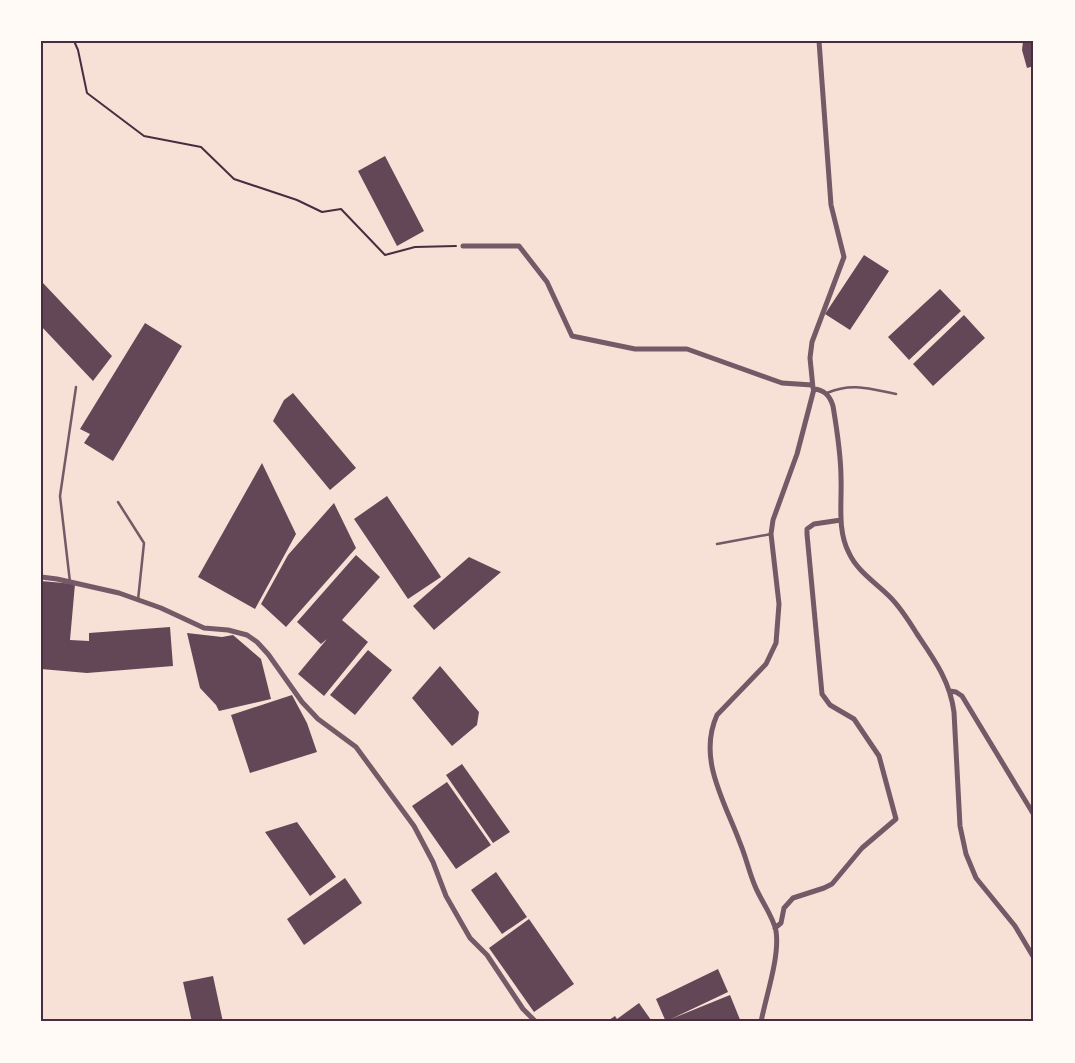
<svg xmlns="http://www.w3.org/2000/svg" width="1075" height="1063" font-family="'Golos Text',sans-serif">
	<style>
		.building { fill: #644757 }
		.lines { fill: none; stroke-linecap: round; stroke-linejoin: round }
		.path { stroke: #4a2c40; stroke-width: 2 }
		.service { stroke: #755966; stroke-width: 2.5 }
		.minor { stroke: #755966; stroke-width: 5 }
		.neatline { fill: none; stroke: #4a2c40; stroke-width: 2 }
	</style>
	<rect width="100%" height="100%" fill="#f7e1d7"/>
	<!-- building -->
	<path class="building" d="M 1023,41 L 1034,41 L 1034,66 L 1027,68 L 1022,50 Z
		M 385,156 L 424,231 L 397,246 L 358,171 Z
		M 864,255 L 889,271 L 850,330 L 825,314 Z
		M 43,283 L 112,356 L 93,381 L 41,326 L 41,285 Z
		M 940,289 L 961,311 L 909,360 L 888,337 Z
		M 964,315 L 985,338 L 933,386 L 913,364 Z
		M 145,323 L 182,346 L 113,461 L 84,443 L 90,434 L 80,429 Z
		M 293,393 L 356,468 L 330,490 L 273,421 L 284,400 Z
		M 262,463 L 296,534 L 255,609 L 198,577 Z
		M 387,496 L 441,577 L 408,599 L 354,519 Z
		M 334,503 L 356,548 L 286,627 L 261,604 L 288,555 Z
		M 356,555 L 380,577 L 342,620 L 368,642 L 324,696 L 298,674 L 327,639 L 321,644 L 297,622 Z
		M 469,557 L 501,572 L 434,630 L 413,606 Z
		M 41,581 L 75,584 L 70,640 L 89,641 L 89,633 L 170,627 L 173,666 L 87,673 L 41,669 Z
		M 187,633 L 222,637 L 233,635 L 261,659 L 271,699 L 219,711 L 216,705 L 200,688 Z
		M 368,650 L 392,670 L 355,715 L 330,695 Z
		M 440,666 L 479,712 L 477,725 L 452,746 L 412,698 Z
		M 292,695 L 307,723 L 317,752 L 250,773 L 231,715 Z
		M 462,764 L 510,832 L 493,843 L 446,775 Z
		M 447,782 L 491,845 L 456,869 L 412,806 Z
		M 297,822 L 336,877 L 310,896 L 265,832 Z
		M 496,872 L 527,917 L 502,934 L 471,890 Z
		M 345,878 L 362,903 L 304,945 L 287,919 Z
		M 529,919 L 574,984 L 534,1012 L 489,948 Z
		M 718,969 L 728,992 L 671,1019 L 730,995 L 741,1022 L 666,1022 L 656,999 Z
		M 213,976 L 223,1022 L 192,1022 L 183,982 Z
		M 639,1003 L 651,1020 L 649,1022 L 606,1022 L 615,1016 L 617,1019 Z"/>
	<g class="lines">
		<!-- path -->
		<path class="path" d="M 74,41 L 78,50 L 87,93 L 144,136 L 201,147 L 234,179 L 297,200 L 322,212 L 341,209 L 385,255 L 415,247 L 456,246"/>
		<!-- service -->
		<path class="service" d="M 827,393 C 852,382 871,389 896,394
			M 118,502 L 144,543 L 138,600
			M 717,544 L 771,534
			M 70,582 L 60,496 L 76,387"/>
		<!-- minor -->
		<path class="minor" d="M 463,246 L 519,246 L 547,282 L 572,336 L 635,349 L 687,349 L 782,383 L 812,385
			M 813,388 L 810,358 L 812,342 L 844,257 L 831,205 L 819,41
			M 41,577 L 57,579 L 119,593 L 161,608 L 204,628 L 228,630 L 247,635 L 257,642 L 268,654 L 302,702 L 318,719 L 356,747 L 414,826 L 433,862 L 446,896 L 470,938 L 487,955 L 523,1009 L 536,1022
			M 950,691 L 956,692 L 962,696 L 1034,815
			M 775,928 L 781,923 L 784,908 L 793,898 L 824,888 L 832,884 L 862,848 L 896,819 L 879,756 L 854,719 L 830,705 L 822,694 L 807,534 L 807,529 L 814,524 L 841,520
			M 761,1022 C 766,996 780,956 776,931 C 773,916 761,901 755,886 C 749,872 746,857 740,843 C 725,802 697,759 717,715 L 766,664 L 776,643 L 779,604 L 771,534 L 773,520 L 797,454 L 814,389 C 825,390 830,396 833,406 C 837,430 841,454 841,478 C 842,503 837,530 849,553 C 857,571 876,583 890,597 C 901,608 909,621 917,634 C 934,659 950,681 954,712 L 960,826 L 966,854 L 976,878 L 1015,926 L 1034,958"/>
	</g>
	<!-- border -->
	<rect width="1075" height="1063" fill="none" stroke="#fffaf5" stroke-width="85"/>
	<rect x="42" y="42" width="990" height="978" class="neatline"/>
</svg>
